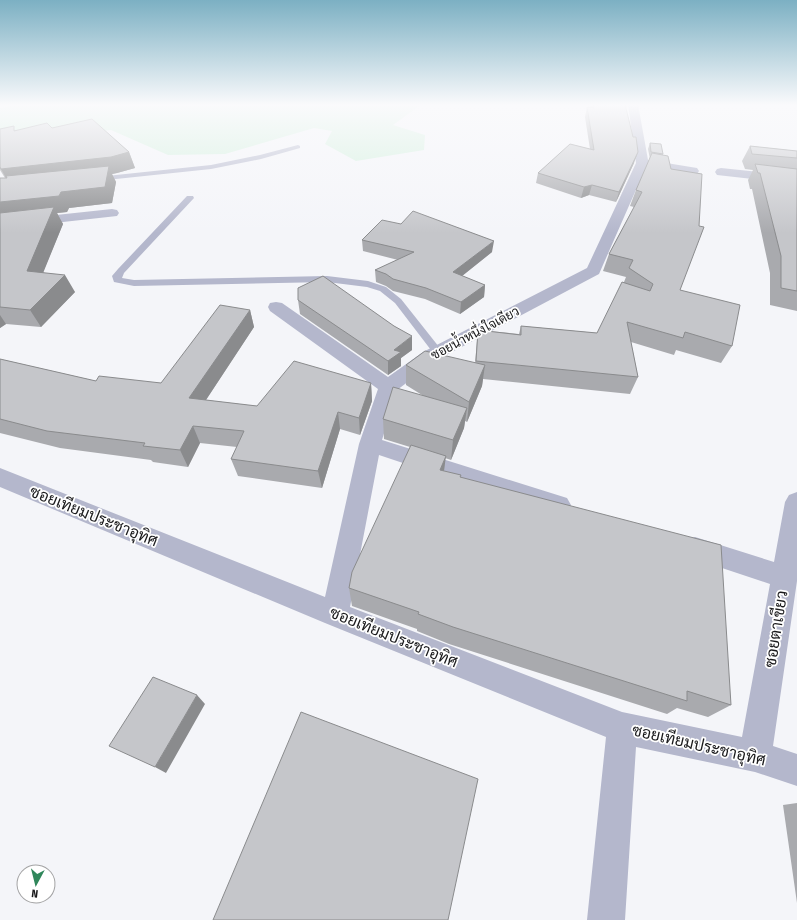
<svg xmlns="http://www.w3.org/2000/svg" width="797" height="920" font-family="'Fira Sans Condensed',Sarabun,sans-serif">
	<style>
		.green { fill: #d1f0dc }
		.lines { fill: none; stroke-linecap: round; stroke-linejoin: round }
		.service { fill: #b4b7cc; fill-rule: evenodd }
		.minor { fill: #b4b7cc; fill-rule: evenodd }
		.wall { fill: #a9aaae }
		.shaded-wall { fill: #8a8b8d }
		.building { fill: #c5c6ca; stroke: #8a8b8d }
		.labels { text-anchor: middle; dominant-baseline: central; stroke-width: 3.5; stroke-linejoin: round; paint-order: stroke }
		.street-label { font-size: 13px; fill: #1a1a1c; stroke: #fff }
		.near-street-label { font-size: 16px; fill: #1a1a1c; stroke: #fff }
	</style>
	<rect width="100%" height="100%" fill="#f4f5f9"/>
	<!-- green -->
	<path class="green" d="M 25,104 L 422,104 L 393,125 L 425,135 L 424,150 L 356,161 L 325,144 L 332,131 L 314,128 L 225,154 L 168,155 L 111,130 L 0,140 L 0,108 Z"/>
	<g class="lines">
		<!-- service -->
		<path class="service" d="M 298,145 L 300,146 L 300,148 L 261,159 L 211,169 L 97,181 L 93,179 L 97,177 L 211,165 L 260,155 Z
			M 187,196 L 193,196 L 194,198 L 124,273 L 122,278 L 134,280 L 327,276 L 368,281 L 386,287 L 401,299 L 443,352 L 442,354 L 434,354 L 395,303 L 380,291 L 367,287 L 327,282 L 134,286 L 114,282 L 112,276 L 118,269 Z"/>
		<!-- minor -->
		<path class="minor" d="M 628,104 L 638,104 L 648,160 L 697,168 L 699,171 L 697,174 L 693,175 L 646,167 L 599,274 L 437,360 L 397,390 L 382,440 L 567,498 L 571,505 L 567,512 L 559,515 L 379,455 L 350,607 L 622,712 L 742,737 L 770,584 L 686,556 L 683,548 L 686,540 L 695,537 L 774,562 L 785,502 L 789,495 L 797,492 L 797,581 L 773,746 L 797,754 L 797,786 L 755,772 L 636,747 L 625,920 L 587,920 L 606,737 L 325,623 L 0,487 L 0,468 L 325,597 L 359,444 L 378,389 L 270,311 L 268,307 L 270,303 L 276,302 L 282,303 L 388,377 L 423,352 L 587,268 L 636,163 Z
			M 721,168 L 797,176 L 797,184 L 717,175 L 715,172 L 717,169 Z
			M 112,209 L 117,210 L 119,213 L 117,216 L 0,229 L 0,221 Z"/>
	</g>
	<!-- wall -->
	<path class="wall" d="M 591,104 L 625,104 L 634,163 L 616,202 L 589,195 L 581,198 L 536,183 L 538,173 L 590,149 L 585,117 L 587,107 L 590,108 Z
		M 52,128 L 129,152 L 135,168 L 117,173 L 112,174 L 116,182 L 112,203 L 69,208 L 67,212 L 57,213 L 63,224 L 43,272 L 75,292 L 41,327 L 6,324 L 0,328 L 0,178 L 5,178 L 0,170 L 0,129 L 16,130 Z
		M 650,143 L 663,154 L 680,290 L 732,346 L 721,363 L 676,350 L 674,355 L 631,342 L 638,377 L 630,394 L 483,379 L 482,386 L 467,422 L 465,421 L 464,428 L 451,460 L 445,458 L 444,471 L 460,477 L 731,705 L 708,717 L 677,708 L 667,714 L 449,644 L 417,631 L 417,629 L 352,606 L 349,588 L 410,447 L 384,439 L 383,419 L 422,395 L 406,385 L 406,365 L 475,363 L 478,330 L 519,334 L 521,326 L 597,333 L 624,282 L 626,277 L 603,271 L 609,254 L 634,207 L 630,206 L 636,190 L 650,159 L 648,149 Z
		M 750,146 L 797,151 L 797,311 L 770,305 L 770,273 L 752,189 L 750,189 L 748,180 L 753,170 L 745,169 L 742,161 Z
		M 362,240 L 492,252 L 462,276 L 485,285 L 484,297 L 460,314 L 425,299 L 393,291 L 386,286 L 376,282 L 375,270 L 398,260 L 363,251 Z
		M 298,300 L 412,350 L 401,358 L 401,366 L 388,375 L 300,314 Z
		M 250,310 L 254,327 L 206,400 L 257,406 L 371,383 L 372,401 L 360,435 L 340,429 L 322,488 L 238,476 L 231,459 L 237,447 L 200,443 L 188,467 L 153,462 L 151,460 L 60,448 L 0,433 L 0,359 L 96,381 L 161,383 Z
		M 797,803 L 797,903 L 783,805 Z"/>
	<!-- shaded-wall -->
	<path class="shaded-wall" d="M 129,152 L 135,168 L 117,173 L 112,174 L 116,182 L 112,203 L 69,208 L 67,212 L 57,213 L 63,224 L 37,288 L 27,271 L 0,220 L 0,202 L 10,185 L 1,169 Z
		M 638,152 L 634,163 L 616,202 L 619,192 Z
		M 592,185 L 589,195 L 581,198 L 584,187 Z
		M 494,241 L 492,252 L 452,284 L 453,272 Z
		M 65,275 L 75,292 L 41,327 L 30,310 Z
		M 485,285 L 484,297 L 460,314 L 461,302 Z
		M 250,310 L 254,327 L 196,415 L 189,398 Z
		M 0,315 L 6,324 L 0,328 Z
		M 412,336 L 412,350 L 401,358 L 401,366 L 388,375 L 388,361 L 394,350 Z
		M 485,365 L 482,386 L 467,422 L 469,402 Z
		M 371,383 L 372,401 L 360,435 L 359,418 Z
		M 467,408 L 464,428 L 451,460 L 453,440 Z
		M 338,412 L 340,429 L 322,488 L 318,471 Z
		M 193,426 L 200,443 L 188,467 L 180,450 Z
		M 446,456 L 443,478 L 440,470 Z
		M 197,695 L 205,704 L 166,773 L 155,767 Z"/>
	<!-- building -->
	<path class="building" d="M 593,104 L 625,104 L 633,137 L 636,137 L 638,152 L 619,192 L 592,185 L 584,187 L 538,173 L 570,144 L 594,150 L 587,107 L 594,108 Z
		M 92,119 L 129,152 L 111,157 L 1,169 L 0,167 L 0,129 L 14,126 L 14,131 L 47,123 L 52,128 Z
		M 650,143 L 661,144 L 663,154 L 651,152 Z
		M 750,146 L 797,151 L 797,158 L 752,154 Z
		M 652,153 L 668,156 L 671,169 L 702,174 L 699,226 L 704,227 L 680,290 L 740,305 L 732,346 L 685,332 L 683,338 L 627,322 L 638,377 L 476,361 L 478,330 L 521,335 L 521,326 L 597,333 L 622,282 L 650,291 L 653,284 L 629,268 L 633,260 L 609,254 L 642,192 L 636,190 Z
		M 755,164 L 797,169 L 797,291 L 781,288 L 781,256 L 760,173 L 758,173 Z
		M 109,166 L 105,187 L 61,192 L 59,196 L 0,202 L 0,178 L 7,178 L 6,176 Z
		M 54,207 L 27,271 L 65,275 L 30,310 L 0,307 L 0,213 Z
		M 413,211 L 494,241 L 453,272 L 485,285 L 461,302 L 426,288 L 393,279 L 386,274 L 375,270 L 414,252 L 362,240 L 382,220 L 401,224 Z
		M 323,276 L 394,326 L 412,336 L 394,350 L 401,352 L 388,361 L 298,300 L 298,288 Z
		M 220,305 L 250,310 L 189,398 L 257,406 L 294,361 L 371,383 L 359,418 L 338,412 L 318,471 L 231,459 L 244,431 L 193,426 L 180,450 L 143,446 L 145,443 L 47,431 L 0,419 L 0,359 L 96,381 L 99,376 L 161,383 Z
		M 425,351 L 485,365 L 469,402 L 406,365 Z
		M 393,387 L 467,408 L 453,440 L 383,419 Z
		M 411,445 L 446,456 L 440,470 L 461,475 L 460,477 L 721,545 L 731,705 L 687,691 L 687,701 L 453,627 L 418,614 L 419,612 L 349,588 L 352,572 Z
		M 153,677 L 197,695 L 155,767 L 109,746 Z
		M 301,712 L 478,779 L 448,920 L 213,920 Z"/>
	<!-- sky -->
	<linearGradient id="sky" x2="0" y2="1"><stop stop-color="#7cb0c3"/><stop offset="0.45" stop-color="#fafafc"/><stop offset="1" stop-color="#fafafc" stop-opacity="0"/></linearGradient>
	<rect width="797" height="233" fill="url(#sky)"/>
	<g class="labels">
		<!-- street labels -->
		<g class="street-label">
			<text transform="translate(475 333) rotate(-28)">ซอยน้ำหนึ่งใจเดียว</text>
		</g>
		<!-- near-street labels -->
		<g class="near-street-label">
			<text transform="translate(94 516) rotate(22)">ซอยเทียมประชาอุทิศ</text>
			<text transform="translate(776 629) rotate(-81)">ซอยตาเขียว</text>
			<text transform="translate(394 637) rotate(22)">ซอยเทียมประชาอุทิศ</text>
			<text transform="translate(699 745) rotate(13)">ซอยเทียมประชาอุทิศ</text>
		</g>
	</g>
	<!-- north arrow -->
	<g transform="translate(36 884) rotate(187)"><circle r="19" fill="#ffffff" stroke="#a3a3a4"/>
	<path d="M0-3L7 15L0 10L-7 15Z" fill="#30875b"/>
	<text y="-6" font-size="11" font-weight="bold" text-anchor="middle" fill="#1a1a1c">N</text>
	</g>
</svg>
